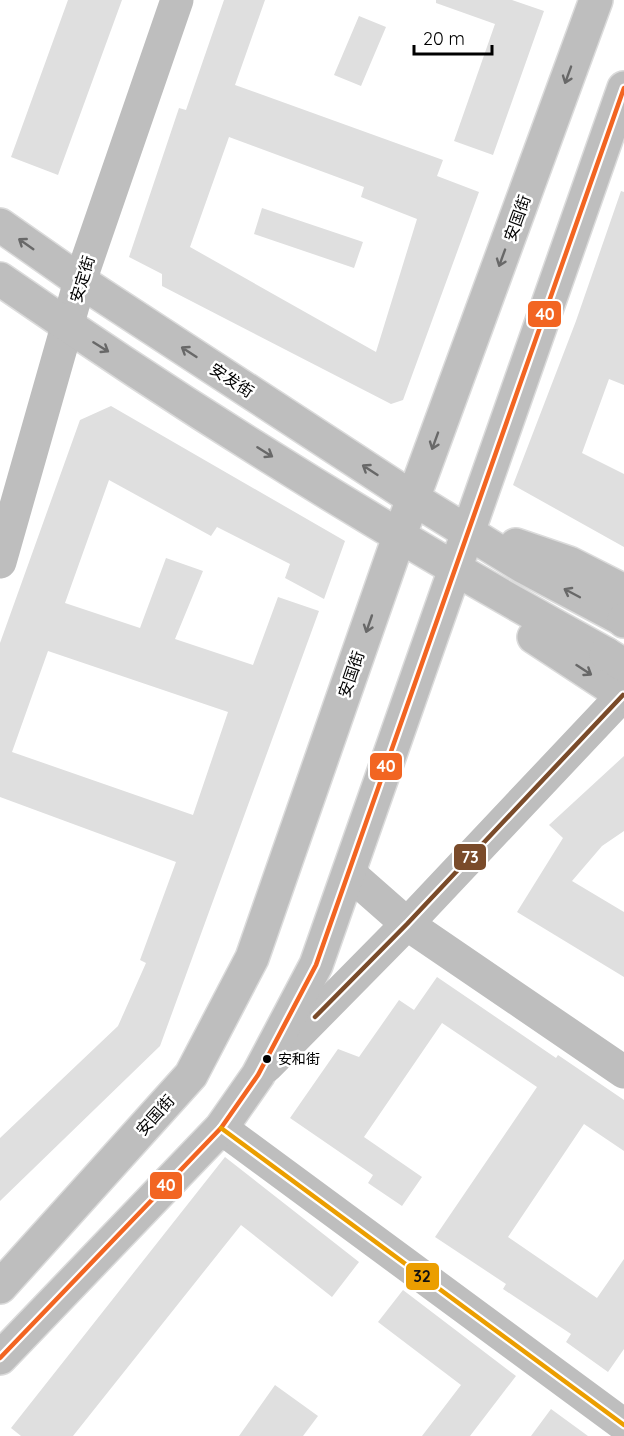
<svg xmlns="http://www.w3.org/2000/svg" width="624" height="1436" font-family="Quicksand,'Noto Sans SC',sans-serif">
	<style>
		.building { fill: #dfdfdf; fill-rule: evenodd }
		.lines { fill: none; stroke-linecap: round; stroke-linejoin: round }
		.major-casing { stroke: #dbdbdb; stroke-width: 36 }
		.highway-casing { stroke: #dbdbdb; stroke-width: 36 }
		.minor { stroke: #bebebe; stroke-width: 33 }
		.major { stroke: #bebebe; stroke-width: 33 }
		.highway { stroke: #bebebe; stroke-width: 33 }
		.bus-1-casing { stroke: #fff; stroke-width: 9 }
		.bus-2-casing { stroke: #fff; stroke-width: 9 }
		.bus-3-casing { stroke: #fff; stroke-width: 9 }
		.bus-1 { stroke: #f26522; stroke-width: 4.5 }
		.bus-2 { stroke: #7a4b2a; stroke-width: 4.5 }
		.bus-3 { stroke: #eb9e00; stroke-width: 4.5 }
		.oneway { stroke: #686868 }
		.bus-dot { fill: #000; stroke: #fff; stroke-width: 2 }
		.labels { text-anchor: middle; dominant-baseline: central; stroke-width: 5; stroke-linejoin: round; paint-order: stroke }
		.bus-label { font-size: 14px; fill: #000; stroke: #fff; text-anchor: start }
		.street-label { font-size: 16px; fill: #000; stroke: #fff }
		.line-badge { stroke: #fff; stroke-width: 2 }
		.badge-label { font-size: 16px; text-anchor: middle; font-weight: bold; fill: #fff }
		.pale-badge-label { font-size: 16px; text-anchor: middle; font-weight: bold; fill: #111 }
	</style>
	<rect width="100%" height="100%" fill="#fff"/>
	<!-- building -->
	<path class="building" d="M 68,0 L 122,0 L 58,175 L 11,157 Z
		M 224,0 L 265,0 L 235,85 L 443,160 L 437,176 L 479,192 L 403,400 L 391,404 L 162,286 L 162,274 L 129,257 L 179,108 L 186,110 ZM 229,137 L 364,187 L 361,197 L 417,219 L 376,352 L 190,247 Z
		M 436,0 L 512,0 L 544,11 L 493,155 L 454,141 L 495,24 L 436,3 Z
		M 359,16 L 386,27 L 361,86 L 334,75 Z
		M 621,191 L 624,192 L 624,385 L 609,379 L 582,453 L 624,474 L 624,547 L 513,485 L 576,321 Z
		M 262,208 L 363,242 L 354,268 L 254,234 Z
		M 111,406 L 345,541 L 324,599 L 285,578 L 290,564 L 217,527 L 211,536 L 109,480 L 65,603 L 140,628 L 166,558 L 203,571 L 175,639 L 253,665 L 278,597 L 319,611 L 160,1046 L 0,1201 L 0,1138 L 118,1026 L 146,963 L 140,960 L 176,862 L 0,797 L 0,643 L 80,420 ZM 48,651 L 228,712 L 193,815 L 12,752 Z
		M 624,756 L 624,831 L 602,846 L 572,881 L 624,912 L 624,977 L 517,912 L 563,838 L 549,825 Z
		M 437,977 L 556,1058 L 558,1055 L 624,1100 L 624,1151 L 584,1124 L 508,1237 L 597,1298 L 624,1259 L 624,1349 L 608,1372 L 566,1342 L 571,1334 L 503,1289 L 506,1284 L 435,1237 L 537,1087 L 442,1023 L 364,1137 L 422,1177 L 402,1206 L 368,1183 L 373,1175 L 290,1118 L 338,1049 L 359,1057 L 399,1000 L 414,1010 Z
		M 225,1157 L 359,1262 L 332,1297 L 241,1225 L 73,1436 L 21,1436 L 11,1428 Z
		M 403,1290 L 516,1376 L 470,1436 L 422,1436 L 461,1385 L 378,1322 Z
		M 275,1385 L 318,1416 L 303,1436 L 239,1436 Z
		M 551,1409 L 588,1436 L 531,1436 Z"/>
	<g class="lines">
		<defs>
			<path id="major" d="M 0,225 L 80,281 L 414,499 L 524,567 L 624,620
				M 0,279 C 195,414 398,540 606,654
				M 516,545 L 569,563 L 624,591
				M 534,637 L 624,696
				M 0,1287 L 191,1075 L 252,958 L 399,537 L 596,0
				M 0,1358 L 221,1128 L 258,1075 L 316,965 L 624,88"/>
			<path id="highway" d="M 624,620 L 624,621
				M 606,654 L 624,665"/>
		</defs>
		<!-- major casing -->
		<use href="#major" class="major-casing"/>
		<!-- highway casing -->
		<use href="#highway" class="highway-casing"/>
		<!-- minor -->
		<path class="minor" d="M 0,562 L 80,281 L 177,0
			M 349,873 L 407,924 L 624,1072
			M 267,1066 L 407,924 L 623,695
			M 221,1128 L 624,1425"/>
		<!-- major -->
		<use href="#major" class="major"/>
		<!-- highway -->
		<use href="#highway" class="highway"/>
		<defs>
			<path id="bus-1" d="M 0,1358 L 221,1128 L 258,1075 L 316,965 L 624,88"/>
			<path id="bus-2" d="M 315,1017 L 407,924 L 623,695"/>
			<path id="bus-3" d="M 221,1128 L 624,1425"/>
		</defs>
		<!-- bus-1 casing -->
		<use href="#bus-1" class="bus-1-casing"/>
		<!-- bus-2 casing -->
		<use href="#bus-2" class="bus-2-casing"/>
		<!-- bus-3 casing -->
		<use href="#bus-3" class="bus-3-casing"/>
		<!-- bus-1 -->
		<use href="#bus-1" class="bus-1"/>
		<!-- bus-2 -->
		<use href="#bus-2" class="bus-2"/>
		<!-- bus-3 -->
		<use href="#bus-3" class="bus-3"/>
	</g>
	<!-- one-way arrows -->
	<defs><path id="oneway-shaft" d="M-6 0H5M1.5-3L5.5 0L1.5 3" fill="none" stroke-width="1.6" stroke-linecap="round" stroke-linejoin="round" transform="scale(1.5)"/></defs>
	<g class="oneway">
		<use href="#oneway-shaft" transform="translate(568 75) rotate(110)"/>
		<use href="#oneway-shaft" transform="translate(26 244) rotate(-145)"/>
		<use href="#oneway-shaft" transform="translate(502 258) rotate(110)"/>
		<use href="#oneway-shaft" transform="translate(101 347) rotate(32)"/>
		<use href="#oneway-shaft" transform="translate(189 352) rotate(-147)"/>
		<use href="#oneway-shaft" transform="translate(435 441) rotate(110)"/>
		<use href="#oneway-shaft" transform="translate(265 452) rotate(32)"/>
		<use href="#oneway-shaft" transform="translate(370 470) rotate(-147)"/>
		<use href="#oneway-shaft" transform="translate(572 593) rotate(-152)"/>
		<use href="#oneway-shaft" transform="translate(369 624) rotate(109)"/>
		<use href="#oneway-shaft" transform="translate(584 670) rotate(33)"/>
	</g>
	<!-- markers -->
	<circle class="bus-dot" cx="267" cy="1059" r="5"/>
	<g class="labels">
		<!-- bus labels -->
		<g class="bus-label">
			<text x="278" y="1059">安和街</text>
		</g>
		<!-- street labels -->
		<g class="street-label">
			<text transform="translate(517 218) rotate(-70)">安国街</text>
			<text transform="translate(82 279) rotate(-73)">安定街</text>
			<text transform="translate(232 380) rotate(33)">安发街</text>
			<text transform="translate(351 674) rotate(-71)">安国街</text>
			<text transform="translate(155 1115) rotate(-48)">安国街</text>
		</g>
	</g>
	<g class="line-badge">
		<rect x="527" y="300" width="35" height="28" rx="6" fill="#f26522"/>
		<rect x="369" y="752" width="34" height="29" rx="6" fill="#f26522"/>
		<rect x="453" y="843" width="34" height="28" rx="6" fill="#7a4b2a"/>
		<rect x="149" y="1171" width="34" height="29" rx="6" fill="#f26522"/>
		<rect x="405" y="1262" width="35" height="29" rx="6" fill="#eb9e00"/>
	</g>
	<g class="badge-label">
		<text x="545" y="320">40</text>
		<text x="386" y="772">40</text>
		<text x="470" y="863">73</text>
		<text x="166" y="1191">40</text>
	</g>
	<g class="pale-badge-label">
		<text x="422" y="1282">32</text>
	</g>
	<!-- scale -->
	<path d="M414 45v9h78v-9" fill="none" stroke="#000000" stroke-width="3"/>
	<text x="423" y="45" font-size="18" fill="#000000" stroke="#ffffff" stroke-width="4.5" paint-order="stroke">20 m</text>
</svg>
